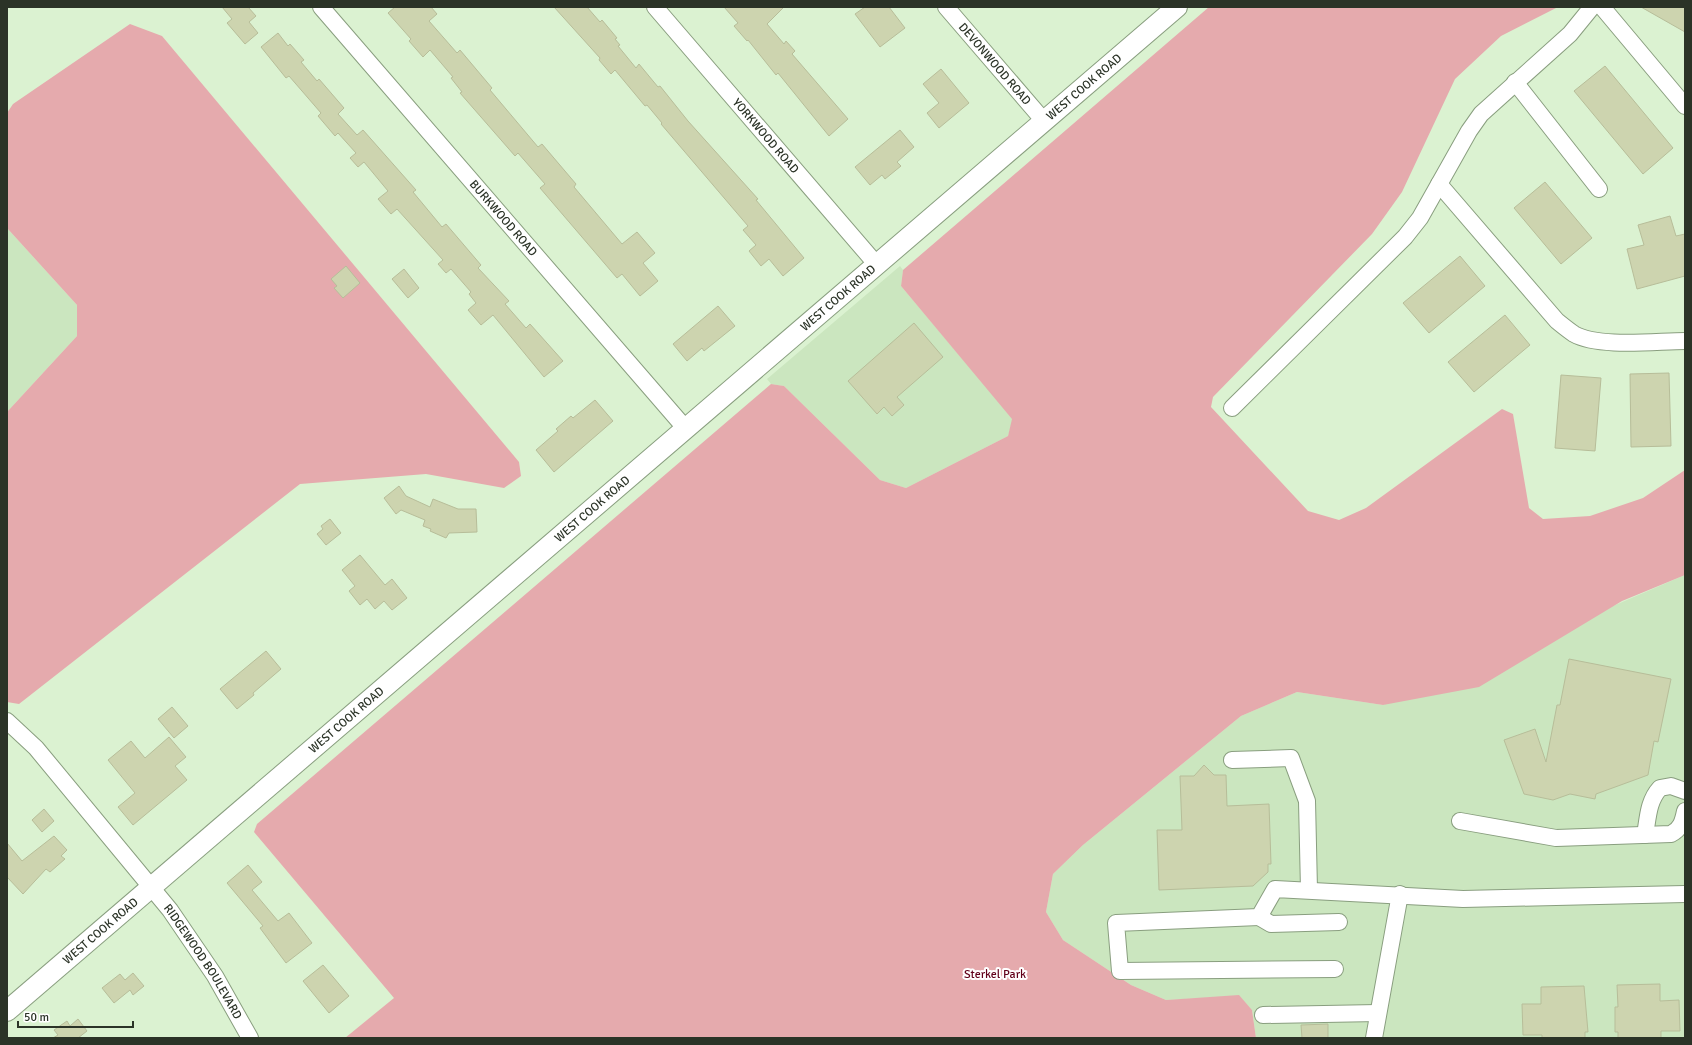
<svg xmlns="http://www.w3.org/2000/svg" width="1692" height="1045" font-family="Signika,sans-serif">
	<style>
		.built { fill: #cbe6bf }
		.green { fill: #e5aaad }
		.building { fill: #cdd4af; stroke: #b7bd99 }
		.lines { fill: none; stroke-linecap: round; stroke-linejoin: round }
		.minor-casing { stroke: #899e7f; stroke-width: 18 }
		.major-casing { stroke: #899e7f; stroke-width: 22 }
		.minor { stroke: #fff; stroke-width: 16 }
		.major { stroke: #fff; stroke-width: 20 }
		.labels { text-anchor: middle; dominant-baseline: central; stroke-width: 4; stroke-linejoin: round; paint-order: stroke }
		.street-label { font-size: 12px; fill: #2b3327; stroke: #fff }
		.park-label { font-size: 12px; fill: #62001a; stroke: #fff }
	</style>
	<rect width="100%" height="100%" fill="#dbf2d1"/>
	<!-- built -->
	<path class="built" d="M 7,228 L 77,305 L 77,336 L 7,412 Z
		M 900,266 L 903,270 L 901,286 L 1013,419 L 1008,436 L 906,488 L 880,480 L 784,386 L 771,384 L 767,379 Z
		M 1685,575 L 1685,1038 L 1256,1038 L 1252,1010 L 1239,996 L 1166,1000 L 1131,985 L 1063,940 L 1046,912 L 1053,874 L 1083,845 L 1241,716 L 1297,692 L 1383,705 Z"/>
	<!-- green -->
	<path class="green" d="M 1209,7 L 1558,7 L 1501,36 L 1455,79 L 1402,192 L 1372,234 L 1213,397 L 1211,407 L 1308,511 L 1339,520 L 1366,508 L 1502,409 L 1513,414 L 1529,508 L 1543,519 L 1590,516 L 1643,498 L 1685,470 L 1685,575 L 1622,601 L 1479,687 L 1383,705 L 1297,692 L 1241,716 L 1083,845 L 1053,874 L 1046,912 L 1063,940 L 1131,985 L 1166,1000 L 1239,995 L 1252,1010 L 1256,1038 L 345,1038 L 394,998 L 254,832 L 257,824 L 771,384 L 784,386 L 880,480 L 906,488 L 1008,436 L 1012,419 L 901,286 L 903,270 Z
		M 130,24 L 162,36 L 519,462 L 521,476 L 504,488 L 426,474 L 300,484 L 19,704 L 7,702 L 7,412 L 77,336 L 77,305 L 7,228 L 7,113 L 13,104 Z"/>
	<!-- building -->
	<path class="building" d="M 222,7 L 248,7 L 256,16 L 249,22 L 258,33 L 245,44 L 227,23 L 232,19 Z
		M 395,7 L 431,7 L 437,14 L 429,21 L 457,53 L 460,50 L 492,88 L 490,90 L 538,147 L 542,144 L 576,184 L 574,187 L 622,244 L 637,232 L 655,253 L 643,263 L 658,281 L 640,296 L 622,274 L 617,278 L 540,188 L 545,184 L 518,153 L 515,156 L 460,93 L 462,92 L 451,78 L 453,77 L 430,50 L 423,57 L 409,41 L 411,39 L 388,13 Z
		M 554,7 L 587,7 L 600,22 L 602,20 L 617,38 L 615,39 L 620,45 L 618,46 L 636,68 L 639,64 L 658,87 L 660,86 L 688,121 L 758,199 L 756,200 L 804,258 L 783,276 L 769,259 L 761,266 L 749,251 L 756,245 L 743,230 L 748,226 L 661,124 L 662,123 L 647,105 L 645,106 L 615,70 L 611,74 L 599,60 L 600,58 Z
		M 724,7 L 784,7 L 767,24 L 784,44 L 786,41 L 795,51 L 792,54 L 848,119 L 829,136 L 778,73 L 776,75 L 748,40 L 747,41 L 734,26 L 738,23 Z
		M 865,7 L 889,7 L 905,28 L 880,47 L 855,14 Z
		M 1641,7 L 1685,7 L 1685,32 Z
		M 278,33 L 288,46 L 290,44 L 304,60 L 301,62 L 317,81 L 319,79 L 344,108 L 338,114 L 357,135 L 363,130 L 416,190 L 413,192 L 442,227 L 446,224 L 481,265 L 478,268 L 509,301 L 505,304 L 526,328 L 530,324 L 563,361 L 544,377 L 493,315 L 481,325 L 468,310 L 476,303 L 469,294 L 471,292 L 451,269 L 446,273 L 438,264 L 443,260 L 397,209 L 391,214 L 378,199 L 388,191 L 364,162 L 358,167 L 350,158 L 356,153 L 338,133 L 335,136 L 318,116 L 321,113 L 289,76 L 286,78 L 261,47 Z
		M 1605,66 L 1673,148 L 1643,174 L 1574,91 Z
		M 941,69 L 969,103 L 939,128 L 927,113 L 939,103 L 923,84 Z
		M 900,130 L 914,147 L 897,162 L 901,166 L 885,179 L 882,175 L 870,185 L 855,167 Z
		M 1545,182 L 1592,238 L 1561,264 L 1514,208 Z
		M 1670,216 L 1676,236 L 1685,234 L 1685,276 L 1637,289 L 1627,249 L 1644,245 L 1638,225 Z
		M 1460,256 L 1485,286 L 1429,333 L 1403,303 Z
		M 346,266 L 360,283 L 343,298 L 334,288 L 337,286 L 331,279 Z
		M 404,269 L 419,288 L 408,298 L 392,279 Z
		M 718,306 L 735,326 L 704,351 L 702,348 L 687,361 L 673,344 Z
		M 1505,315 L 1530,345 L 1474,392 L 1448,362 Z
		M 914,323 L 943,357 L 897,397 L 904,405 L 892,416 L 884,407 L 877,414 L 848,381 Z
		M 1669,373 L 1671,446 L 1631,447 L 1630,374 Z
		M 1561,375 L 1601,378 L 1595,451 L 1555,448 Z
		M 595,400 L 613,421 L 554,472 L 536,450 L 558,431 L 556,429 L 571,416 L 573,418 Z
		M 399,486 L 406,496 L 430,507 L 433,499 L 458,509 L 476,509 L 477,532 L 449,533 L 446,538 L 430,531 L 431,529 L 423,526 L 425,520 L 401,510 L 396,514 L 384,498 Z
		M 330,519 L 341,533 L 326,545 L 317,534 L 323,529 L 321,526 Z
		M 360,555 L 385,585 L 392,579 L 407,598 L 392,610 L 384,601 L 375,609 L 367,599 L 360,605 L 349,591 L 355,586 L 342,570 Z
		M 266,651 L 281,669 L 253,693 L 254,695 L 237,709 L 220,689 Z
		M 1569,659 L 1671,679 L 1658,742 L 1654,741 L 1648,775 L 1596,794 L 1595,799 L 1570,794 L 1553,800 L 1524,794 L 1504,740 L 1535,729 L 1546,762 L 1557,705 L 1560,705 Z
		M 172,707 L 188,726 L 174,738 L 158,719 Z
		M 169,737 L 186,757 L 175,766 L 187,780 L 133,825 L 118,807 L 135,793 L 108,760 L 131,741 L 145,758 Z
		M 1204,765 L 1214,775 L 1226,775 L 1227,806 L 1269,804 L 1271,864 L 1268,864 L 1268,872 L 1253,886 L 1159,890 L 1157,830 L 1182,830 L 1180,776 L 1194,776 Z
		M 44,809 L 54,821 L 42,832 L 32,820 Z
		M 54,836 L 67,850 L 61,856 L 65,859 L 50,872 L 46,869 L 23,894 L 7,877 L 7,843 L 22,861 Z
		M 248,865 L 262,882 L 252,890 L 278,921 L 289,913 L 312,943 L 286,963 L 260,928 L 263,926 L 227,883 Z
		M 323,965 L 349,996 L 329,1013 L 303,981 Z
		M 133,973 L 144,986 L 133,995 L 130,990 L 114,1003 L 102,988 L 120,974 L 125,980 Z
		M 1660,984 L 1660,1001 L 1679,1000 L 1680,1031 L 1661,1031 L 1661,1038 L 1618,1038 L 1618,1032 L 1615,1032 L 1615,1007 L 1618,1007 L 1617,985 Z
		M 1584,986 L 1588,1032 L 1585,1032 L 1585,1038 L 1542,1038 L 1542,1035 L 1523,1035 L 1522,1004 L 1541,1004 L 1541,987 Z
		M 78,1019 L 87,1031 L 78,1038 L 53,1038 L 58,1035 L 54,1030 L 67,1021 L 70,1026 Z
		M 1328,1024 L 1328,1038 L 1302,1038 L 1301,1025 Z"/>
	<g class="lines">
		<defs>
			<g id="minor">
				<path id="s1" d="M 321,7 L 686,429"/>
				<path id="s2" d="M 655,7 L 877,265"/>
				<path id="s3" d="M 946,7 L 1044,121"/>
				<path d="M 1602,7 L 1685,106"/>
				<path d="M 1515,82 L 1599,189"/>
				<path d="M 1439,184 L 1557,321 C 1562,325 1568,330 1574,334 C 1599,348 1656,341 1685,341"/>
				<path d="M 1232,408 L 1405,237 L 1420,218 L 1469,131 L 1481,114 L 1570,34 L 1592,7"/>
				<path id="s4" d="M 7,721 L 36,748 L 170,910 L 215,976 L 250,1038"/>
				<path d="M 1232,760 L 1291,758 L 1307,801 L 1309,890"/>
				<path d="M 1460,821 L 1556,838 L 1671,834 C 1681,829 1683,821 1685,811"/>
				<path d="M 1645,835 C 1648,818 1648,801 1660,788 L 1671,786 L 1685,791"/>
				<path d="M 1259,917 L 1271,924 L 1339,922"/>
				<path d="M 1335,969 L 1120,971 L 1116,923 L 1259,917 L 1275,889 L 1463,899 L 1685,894"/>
				<path d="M 1263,1015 L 1378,1013"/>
				<path d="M 1374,1038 L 1400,894"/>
			</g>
			<g id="major">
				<path id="s5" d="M 7,1011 L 1177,7"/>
			</g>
		</defs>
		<!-- minor casing -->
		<use href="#minor" class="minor-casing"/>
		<!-- major casing -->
		<use href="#major" class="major-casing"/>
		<!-- minor -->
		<use href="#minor" class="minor"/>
		<!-- major -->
		<use href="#major" class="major"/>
	</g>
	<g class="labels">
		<!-- street labels -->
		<g class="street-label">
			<text stroke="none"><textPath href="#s3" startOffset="75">DEVONWOOD ROAD</textPath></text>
			<text stroke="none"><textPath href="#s5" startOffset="1419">WEST COOK ROAD</textPath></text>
			<text stroke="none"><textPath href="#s2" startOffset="170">YORKWOOD ROAD</textPath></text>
			<text stroke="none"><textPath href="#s1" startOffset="279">BURKWOOD ROAD</textPath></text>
			<text stroke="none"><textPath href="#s5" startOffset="1095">WEST COOK ROAD</textPath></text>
			<text stroke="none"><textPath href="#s5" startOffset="771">WEST COOK ROAD</textPath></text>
			<text stroke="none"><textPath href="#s5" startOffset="447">WEST COOK ROAD</textPath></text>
			<text stroke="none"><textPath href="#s5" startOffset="123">WEST COOK ROAD</textPath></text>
			<text stroke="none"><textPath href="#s4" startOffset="311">RIDGEWOOD BOULEVARD</textPath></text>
		</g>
		<!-- park labels -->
		<g class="park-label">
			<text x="995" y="974">Sterkel Park</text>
		</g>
	</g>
	<!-- border -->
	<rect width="1692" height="1045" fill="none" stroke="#2b3327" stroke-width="16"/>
	<!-- scale -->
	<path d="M18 1021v6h115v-6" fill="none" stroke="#2b3327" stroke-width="2"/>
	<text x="24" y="1021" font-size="12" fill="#2b3327" stroke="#ffffff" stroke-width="3" paint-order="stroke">50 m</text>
</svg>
